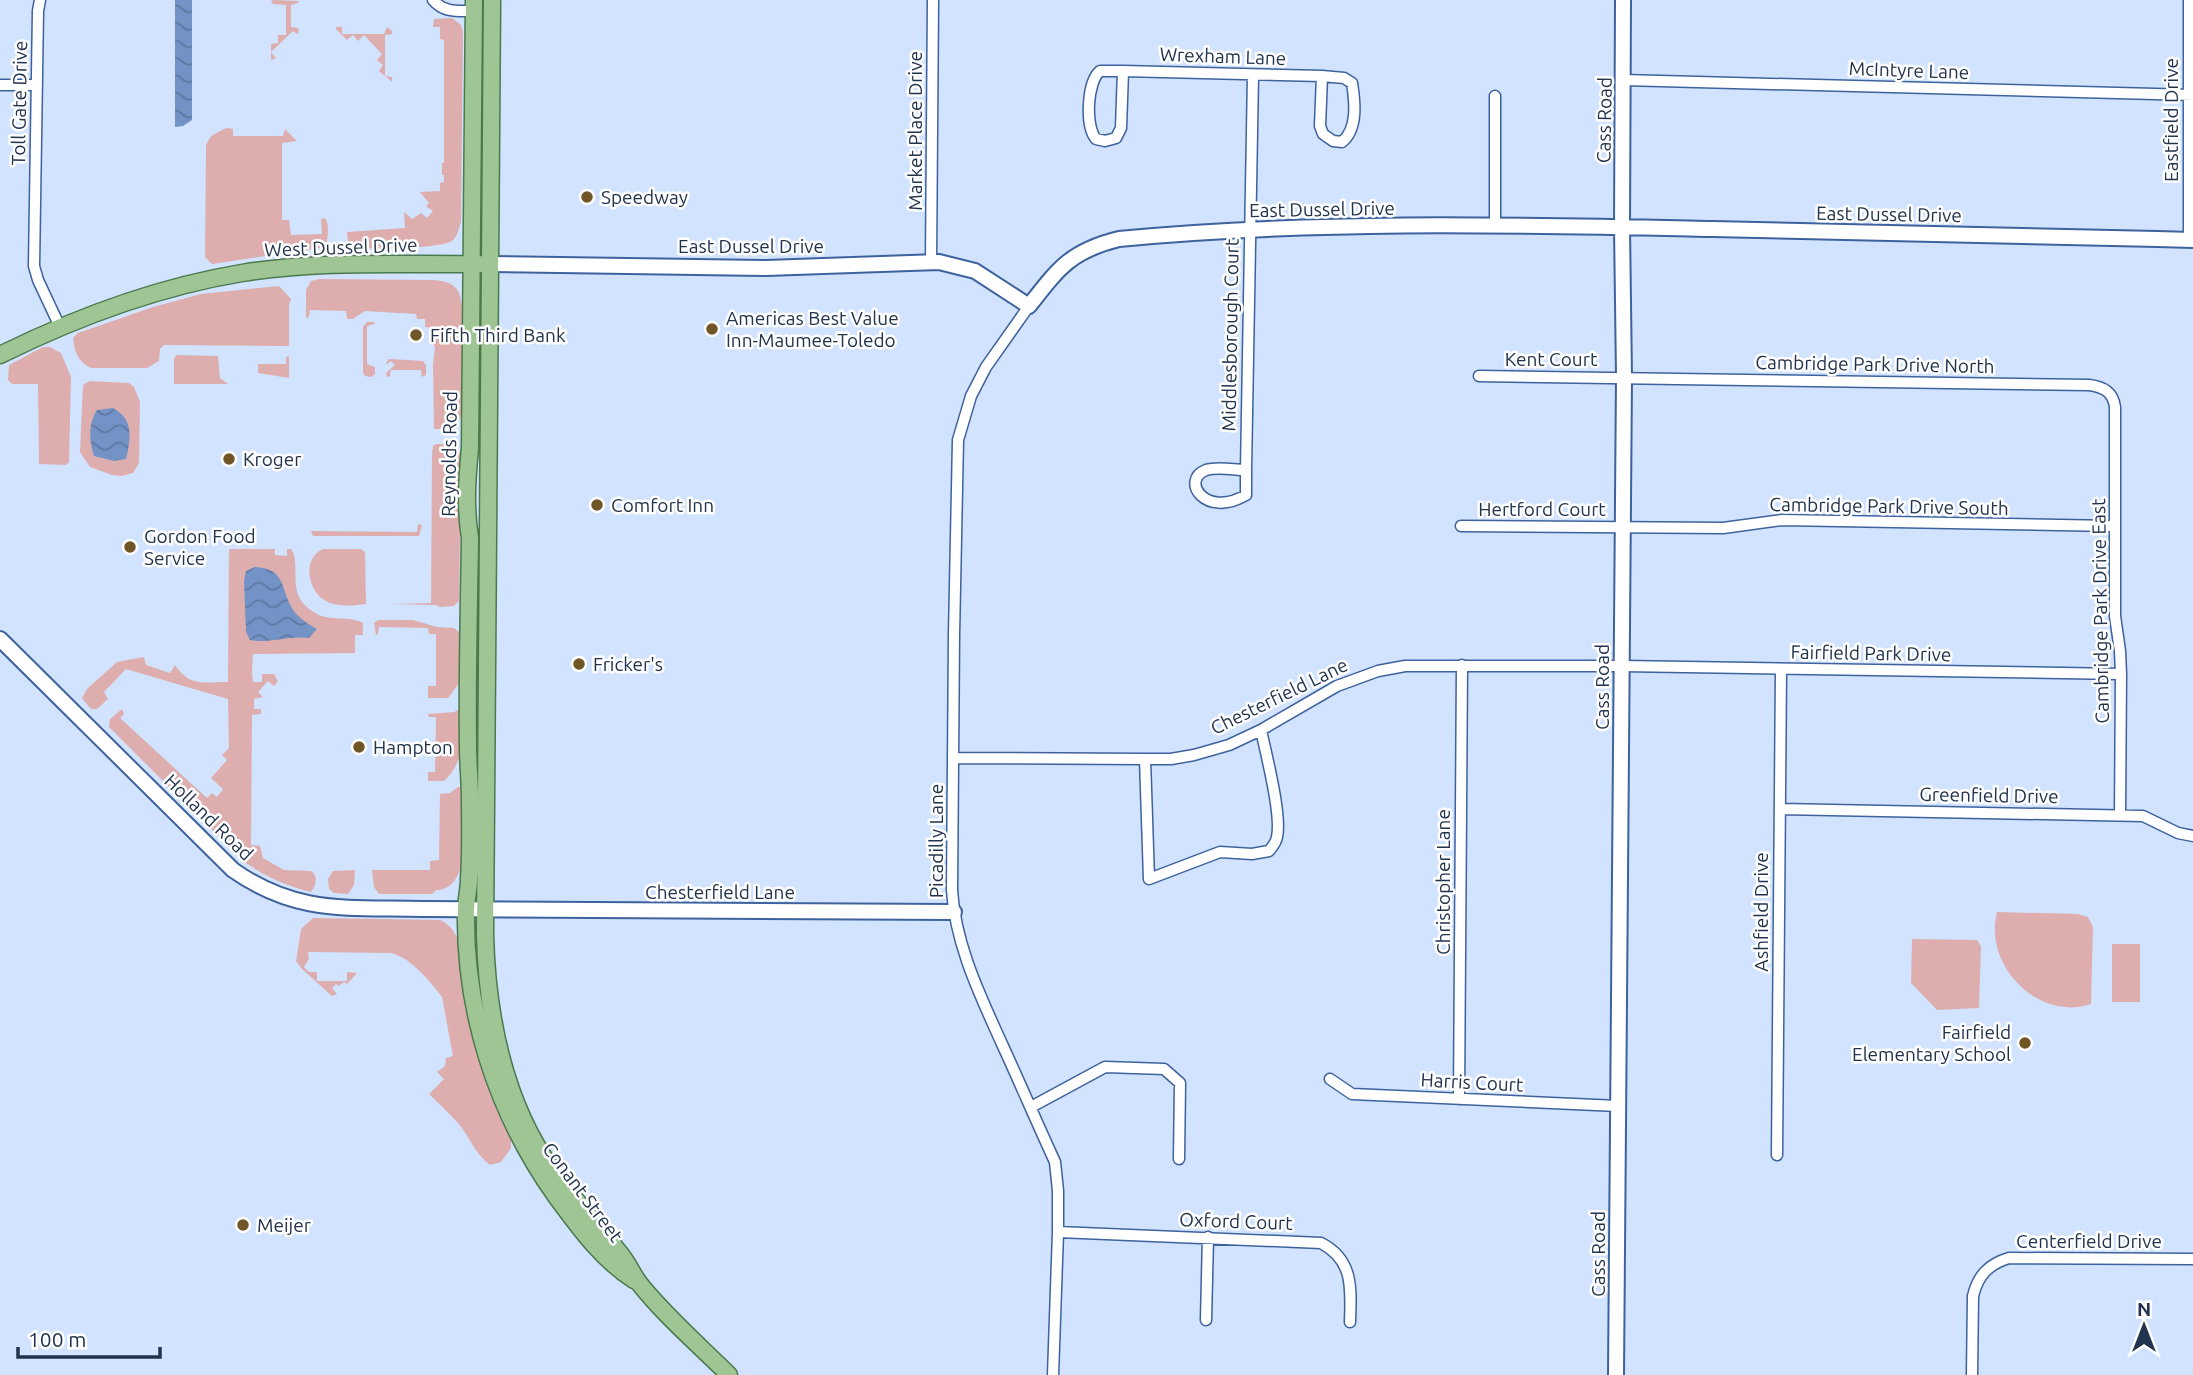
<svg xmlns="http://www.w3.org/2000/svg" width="2193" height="1375" font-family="Ubuntu,sans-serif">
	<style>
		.green { fill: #deaeae }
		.water { fill: url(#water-waves) }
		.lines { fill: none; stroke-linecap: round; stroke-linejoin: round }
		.street-casing { stroke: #3d629d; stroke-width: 13 }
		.secondary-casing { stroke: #3d629d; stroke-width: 18 }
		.primary-casing { stroke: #4a794e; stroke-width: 19 }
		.street { stroke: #fff; stroke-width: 10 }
		.secondary { stroke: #fff; stroke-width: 14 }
		.primary { stroke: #a0c595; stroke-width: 16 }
		.poi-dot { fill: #705527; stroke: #fff; stroke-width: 2.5 }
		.labels { text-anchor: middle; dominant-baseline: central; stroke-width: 5; stroke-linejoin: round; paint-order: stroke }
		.street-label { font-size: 19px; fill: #22334d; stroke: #fff }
		.poi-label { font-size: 19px; fill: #22334d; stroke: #fff; text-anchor: start }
	</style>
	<defs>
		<pattern id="water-waves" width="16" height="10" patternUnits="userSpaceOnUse" patternTransform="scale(1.75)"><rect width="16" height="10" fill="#7393c6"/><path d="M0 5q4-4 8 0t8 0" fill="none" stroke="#5e79a3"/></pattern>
	</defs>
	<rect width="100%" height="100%" fill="#d1e3fe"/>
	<!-- green -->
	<path class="green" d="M 273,0 L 299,1 L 298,3 L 291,5 L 291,27 L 298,28 L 299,31 L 297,34 L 293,31 L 271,52 L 276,58 L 272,60 L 271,59 L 271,44 L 278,43 L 278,35 L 286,35 L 286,5 L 273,4 L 271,1 Z
		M 452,18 L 461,25 L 463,32 L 461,221 C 459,228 458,236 452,241 C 439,249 364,250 347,247 L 345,245 L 348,242 L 347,232 L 405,228 L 404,212 L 412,219 L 421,213 L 427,218 L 433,211 L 426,206 L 429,203 L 420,192 L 440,191 L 440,183 L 444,182 L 444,175 L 442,175 L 442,163 L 444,163 L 444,40 L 440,39 L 440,27 L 433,27 L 434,19 Z
		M 336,27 L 342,27 L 342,34 L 384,34 L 387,27 L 392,31 L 392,34 L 385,35 L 385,76 L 392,77 L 392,82 L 379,71 L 383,65 L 377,60 L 382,54 L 364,35 L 358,41 L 353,35 L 347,40 L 336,29 Z
		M 226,128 L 233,129 L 233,136 L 283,136 L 285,129 L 297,141 L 282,143 L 282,220 L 289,220 L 291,235 L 322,234 L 321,219 L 325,218 C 330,225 328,240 325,247 L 212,264 L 205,257 L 206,145 L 211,136 Z
		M 319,279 L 434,280 C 443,281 453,282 458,291 C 468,309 461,390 461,416 L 456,427 L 451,429 L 434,429 L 433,365 L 435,347 L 432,343 L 432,328 L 425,327 L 425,319 L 417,319 L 416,314 L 365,311 L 353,319 L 347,319 L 346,311 L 310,310 L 309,317 L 306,318 L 306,290 L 311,281 Z
		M 279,286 L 291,299 L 289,305 L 289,346 L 164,345 L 160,349 L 159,361 L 147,368 L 91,368 C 78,362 74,351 73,338 L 78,333 L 153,307 L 201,294 Z
		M 367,322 L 374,322 L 375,324 L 367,326 L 367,364 L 375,367 L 375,374 L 371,377 L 365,376 L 363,373 L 363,327 Z
		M 43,347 L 50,347 L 61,353 L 71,377 L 69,462 L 66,465 L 39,464 L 38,384 L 12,384 L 8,380 L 9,365 Z
		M 176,355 L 218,356 L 220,378 L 228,384 L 174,384 L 174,359 Z
		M 289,356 L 289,378 L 258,373 L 258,364 L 286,364 L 286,357 Z
		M 389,359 L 423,361 L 426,365 L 426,375 L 422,377 L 421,370 L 391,370 L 390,376 L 387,377 L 386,373 L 395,365 L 391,361 L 387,364 L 386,363 Z
		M 90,381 L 129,383 L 134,387 L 140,402 L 139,463 L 133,473 L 122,476 L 112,475 L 90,467 L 80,452 L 83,385 Z
		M 436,444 C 447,444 456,443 461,455 L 459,601 L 454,606 L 439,607 L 436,605 L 390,604 L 431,603 L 432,455 L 433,446 Z
		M 418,524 L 422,525 L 419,536 L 313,536 L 311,531 L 417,532 Z
		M 229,549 L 275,549 L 275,555 L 287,556 L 287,549 L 291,549 C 303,566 283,594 315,613 C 330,622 349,615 363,623 L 363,635 L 355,635 L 355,653 L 253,654 L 252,673 L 253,682 L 262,682 L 262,674 L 274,674 L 278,681 L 274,686 L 268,681 L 258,692 L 263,697 L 254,699 L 254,709 L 261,709 L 261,714 L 252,715 L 251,845 L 260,846 L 263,858 L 284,870 L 311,871 C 319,877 316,885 311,892 C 284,885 264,876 242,860 L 109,727 L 110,719 L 122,709 L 124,714 L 120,718 L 207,798 L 212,793 L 217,797 L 223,789 L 211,778 L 227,760 L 222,755 L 229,748 L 228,699 L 126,669 L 104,692 L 108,699 L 97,709 L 91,709 L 82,698 L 87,689 L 117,662 L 144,657 L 146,665 L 170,673 L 175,665 C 190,687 203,682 228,682 Z
		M 323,549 L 361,549 L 365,552 L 366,604 C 354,606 336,607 326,601 C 307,591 302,558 323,549 Z
		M 378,620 L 413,620 L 437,627 L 454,628 L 462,635 L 460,682 L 448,698 L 428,698 L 428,686 L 436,686 L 436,634 L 429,634 L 428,628 L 379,627 L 378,634 L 376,635 L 374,623 Z
		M 463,708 C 462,736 466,761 444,781 L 428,781 L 428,772 L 435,772 L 436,717 L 429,717 L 428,714 L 454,712 Z
		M 458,787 L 463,787 L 462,866 C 457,876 454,886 443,889 C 433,892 440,887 432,894 L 379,894 L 374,887 L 372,870 L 430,870 L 430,861 L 439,860 L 440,794 L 450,793 Z
		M 355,870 L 354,885 L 348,894 L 334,893 L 329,889 L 328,879 L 333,871 Z
		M 1997,912 L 2078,914 L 2088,917 L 2093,927 L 2091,1004 C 2038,1022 1983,965 1997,912 Z
		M 313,918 L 440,920 C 454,926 457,937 462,951 L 511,1140 L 511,1148 L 501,1162 L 490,1165 C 474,1153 470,1137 458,1123 C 449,1113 439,1104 429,1094 L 444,1079 L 437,1072 L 445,1066 L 446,1058 L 453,1056 L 442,997 C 430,981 410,957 391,953 L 308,952 L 309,959 L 304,967 L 309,972 L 317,972 L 317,981 L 347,981 L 347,972 L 357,973 L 347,984 L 344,982 L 339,986 L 336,984 L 332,988 L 337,994 L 332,996 L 302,969 L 296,961 L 301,929 Z
		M 1912,939 L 1977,940 L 1981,946 L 1979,1008 L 1937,1010 L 1911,983 Z
		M 2112,944 L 2140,944 L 2140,1002 L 2112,1002 Z"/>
	<!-- water -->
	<path class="water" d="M 175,0 L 192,0 L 192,120 L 183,126 L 175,127 Z
		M 113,408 C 134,419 131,438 126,459 L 114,461 L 94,456 C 89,441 88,424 97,410 Z
		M 255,567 C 286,569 280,587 292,608 C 297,617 308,624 317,629 L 309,638 C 289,635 269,644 250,640 L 246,632 L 244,581 L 246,571 Z"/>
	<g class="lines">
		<defs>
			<path id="street" d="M 40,0 L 38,11 L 34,266 L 38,280 L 60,327
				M 433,0 C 444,13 458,11 474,11
				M 1100,71 L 1123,71 L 1121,128 L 1116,138 L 1105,141 L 1096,139 C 1085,126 1087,82 1100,71 Z
				M 1123,71 L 1322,76
				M 1322,76 L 1344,78 L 1352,83 C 1355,102 1358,129 1342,142 L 1333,141 L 1323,134 L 1320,126 Z
				M 1623,80 L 2193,95
				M 0,85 L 37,85
				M 1495,226 L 1495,96
				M 2189,239 L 2189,0
				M 931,262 L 933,0
				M 1029,306 L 986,367 L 971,396 L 958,440 L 954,635 L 952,890 C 955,944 980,995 1002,1044 C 1020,1083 1037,1123 1055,1162 L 1058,1191 L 1058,1232 L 1053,1375
				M 1479,376 L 2089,385 C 2104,387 2113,392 2115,407 L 2115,616 L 2120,651 L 2121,674 L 2120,815
				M 1246,470 C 1234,470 1218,466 1206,470 C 1180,480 1205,519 1246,495 L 1246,470 L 1253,75
				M 1461,526 L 1723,528 L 1782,520 L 2114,526
				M 954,758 L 1145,759 L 1171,759 L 1194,755 L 1229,745 L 1261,730 L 1337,686 L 1378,671 L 1405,666 L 1622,666 L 2121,674
				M 1145,759 L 1149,879 L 1220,852 L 1252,854 L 1269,851 C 1273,846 1276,843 1277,837 C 1282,815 1266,754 1261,730
				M 1780,809 L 2143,816 L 2178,833 L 2193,836
				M 1330,1079 L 1352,1094 L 1618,1106
				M 1459,1099 L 1462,665
				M 1031,1107 L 1105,1067 L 1164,1069 L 1180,1083 L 1179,1159
				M 1777,1155 L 1781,669
				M 1058,1232 L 1321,1243 C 1354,1260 1351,1289 1350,1322
				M 1206,1320 L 1208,1237
				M 1972,1375 L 1973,1296 C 1978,1275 1989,1264 2009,1258 L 2193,1259"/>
			<path id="secondary" d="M 489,264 L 766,268 L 939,262 L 975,271 L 1029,306 C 1058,269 1070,251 1119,239 C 1316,220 1515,225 1712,229 C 1873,233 2033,235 2193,240
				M 0,639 L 233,870 C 297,915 348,907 422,909 L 954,912
				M 1616,1375 L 1624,377 L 1622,227 L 1623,0"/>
			<path id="primary" d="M 474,0 L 470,448 C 467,478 465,508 470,538 C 469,607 467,677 468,746 C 468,764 470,781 470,799 C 470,825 471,852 469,879 C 469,889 466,900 466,910 C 464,1012 497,1113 555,1195 C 578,1226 601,1259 634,1280
				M 492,0 L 485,935 C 487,1015 504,1103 552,1169 C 573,1198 596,1224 619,1252 C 627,1261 632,1273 639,1283 C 665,1316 699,1345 729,1375
				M 0,355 C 77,317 157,287 242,273 C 321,260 403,265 483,264"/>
		</defs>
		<!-- street casing -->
		<use href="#street" class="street-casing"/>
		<!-- secondary casing -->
		<use href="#secondary" class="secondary-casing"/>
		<!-- primary casing -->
		<use href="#primary" class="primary-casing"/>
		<!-- street -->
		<use href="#street" class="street"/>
		<!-- secondary -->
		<use href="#secondary" class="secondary"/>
		<!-- primary -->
		<use href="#primary" class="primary"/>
	</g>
	<!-- markers -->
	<g class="poi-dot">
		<circle cx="587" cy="197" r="7"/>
		<circle cx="712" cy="329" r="7"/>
		<circle cx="416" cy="335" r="7"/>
		<circle cx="229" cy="459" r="7"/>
		<circle cx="597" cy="505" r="7"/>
		<circle cx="130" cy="547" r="7"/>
		<circle cx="579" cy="664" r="7"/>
		<circle cx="359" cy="747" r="7"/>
		<circle cx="2025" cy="1043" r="7"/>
		<circle cx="243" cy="1225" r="7"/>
	</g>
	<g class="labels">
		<!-- street labels -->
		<g class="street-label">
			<text transform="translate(1223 56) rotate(2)">Wrexham Lane</text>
			<text transform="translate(1909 70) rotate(2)">McIntyre Lane</text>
			<text transform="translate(19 103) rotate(-89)">Toll Gate Drive</text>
			<text transform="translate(1604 120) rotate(-89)">Cass Road</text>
			<text transform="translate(2171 120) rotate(-90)">Eastfield Drive</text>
			<text transform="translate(915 131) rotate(-90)">Market Place Drive</text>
			<text transform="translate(1322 209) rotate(-1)">East Dussel Drive</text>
			<text transform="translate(1889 214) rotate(1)">East Dussel Drive</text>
			<text x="751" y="246">East Dussel Drive</text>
			<text transform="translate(341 247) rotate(-2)">West Dussel Drive</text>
			<text transform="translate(1230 335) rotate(-89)">Middlesborough Court</text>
			<text x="1551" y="359">Kent Court</text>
			<text transform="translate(1875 364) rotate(1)">Cambridge Park Drive North</text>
			<text transform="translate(449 454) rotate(-89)">Reynolds Road</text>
			<text transform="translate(1889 506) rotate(1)">Cambridge Park Drive South</text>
			<text x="1542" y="509">Hertford Court</text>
			<text transform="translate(2100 611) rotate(-91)">Cambridge Park Drive East</text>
			<text transform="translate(1871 653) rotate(1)">Fairfield Park Drive</text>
			<text transform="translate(1602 687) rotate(-90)">Cass Road</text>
			<text transform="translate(1279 696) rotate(-26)">Chesterfield Lane</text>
			<text transform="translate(1989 795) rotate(1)">Greenfield Drive</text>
			<text transform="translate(209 817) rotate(44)">Holland Road</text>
			<text transform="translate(936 841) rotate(-90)">Picadilly Lane</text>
			<text transform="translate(1443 882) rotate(-90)">Christopher Lane</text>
			<text x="720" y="892">Chesterfield Lane</text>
			<text transform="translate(1761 912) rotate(-90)">Ashfield Drive</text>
			<text transform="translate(1472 1082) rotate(3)">Harris Court</text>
			<text transform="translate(583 1192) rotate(53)">Conant Street</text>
			<text transform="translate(1236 1221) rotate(2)">Oxford Court</text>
			<text x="2089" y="1241">Centerfield Drive</text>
			<text transform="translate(1598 1254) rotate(-90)">Cass Road</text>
		</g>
		<!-- poi labels -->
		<g class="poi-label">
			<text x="601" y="197">Speedway</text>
			<text x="726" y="318">Americas Best Value<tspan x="726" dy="22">Inn-Maumee-Toledo</tspan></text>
			<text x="430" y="335">Fifth Third Bank</text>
			<text x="243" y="459">Kroger</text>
			<text x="611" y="505">Comfort Inn</text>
			<text x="144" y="536">Gordon Food<tspan x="144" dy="22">Service</tspan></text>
			<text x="593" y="664">Fricker's</text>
			<text x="373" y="747">Hampton</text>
			<text x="2011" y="1032" text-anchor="end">Fairfield<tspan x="2011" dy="22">Elementary School</tspan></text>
			<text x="257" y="1225">Meijer</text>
		</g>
	</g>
	<!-- north arrow -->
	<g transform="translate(2144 1326)" stroke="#ffffff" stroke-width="5" paint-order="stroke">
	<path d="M0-5L12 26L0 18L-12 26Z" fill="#22334d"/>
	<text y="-10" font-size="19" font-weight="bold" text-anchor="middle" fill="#22334d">N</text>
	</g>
	<!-- scale -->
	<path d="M18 1347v10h142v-10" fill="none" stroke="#22334d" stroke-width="3.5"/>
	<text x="28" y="1347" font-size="21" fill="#22334d" stroke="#ffffff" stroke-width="5" paint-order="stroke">100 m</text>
</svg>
